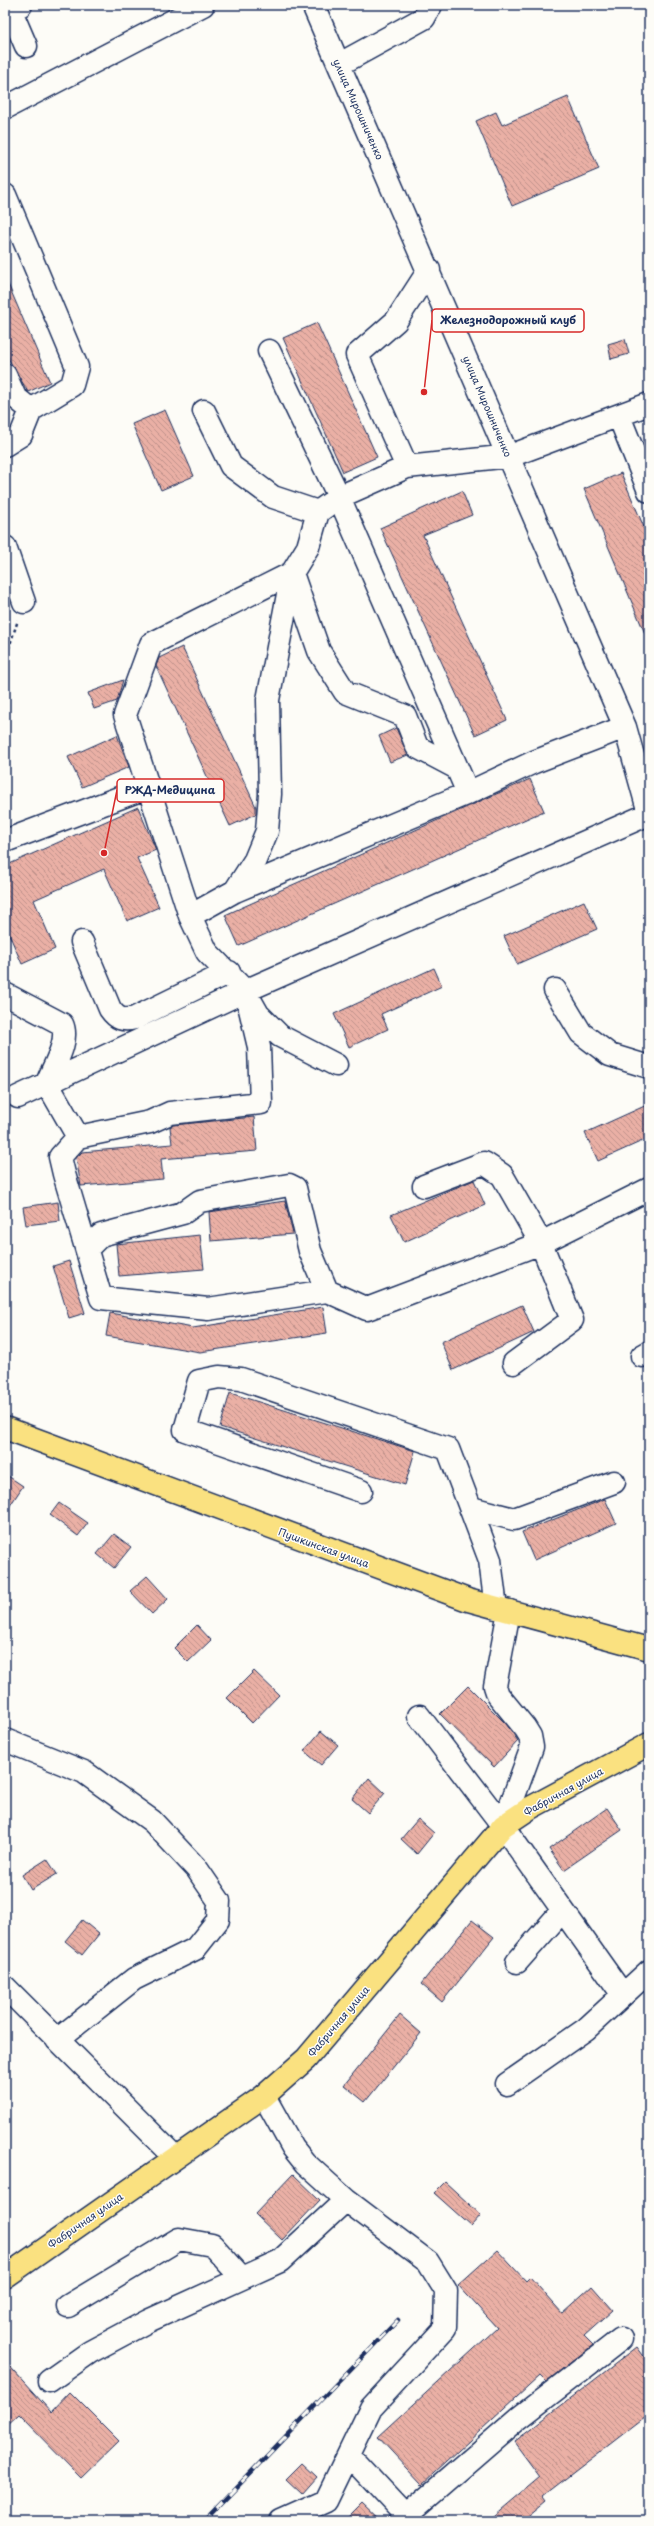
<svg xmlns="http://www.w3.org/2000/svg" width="654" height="2526" font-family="'Playpen Sans',sans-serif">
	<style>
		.building { fill: url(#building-back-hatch); stroke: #1b2f5e }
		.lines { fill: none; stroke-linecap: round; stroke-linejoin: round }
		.minor-casing { stroke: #1b2f5e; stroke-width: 25 }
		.major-casing { stroke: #1b2f5e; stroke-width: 25 }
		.path { stroke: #1b2f5e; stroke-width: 2.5; stroke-dasharray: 3 3; stroke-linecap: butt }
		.minor { stroke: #fdfcf7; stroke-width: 22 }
		.major { stroke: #fae180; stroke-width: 22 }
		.rail-casing { stroke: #1b2f5e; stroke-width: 4.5 }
		.rail { stroke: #fdfcf7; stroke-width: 3; stroke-dasharray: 9; stroke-linecap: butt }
		.labels { text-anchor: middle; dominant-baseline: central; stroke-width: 3; stroke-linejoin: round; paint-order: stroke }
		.street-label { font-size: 10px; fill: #1b2f5e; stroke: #fdfcf7 }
		.leader { fill: none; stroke: #d62828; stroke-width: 1.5 }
		.callout-dot { fill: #d62828; stroke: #fdfcf7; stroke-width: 1.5 }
		.callout { fill: #fdfcf7; stroke: #d62828; stroke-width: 1.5 }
		.callout-label { font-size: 11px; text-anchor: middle; font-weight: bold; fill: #1b2f5e }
	</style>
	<defs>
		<pattern id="building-back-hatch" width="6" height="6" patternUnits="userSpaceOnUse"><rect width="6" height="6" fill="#eab0a5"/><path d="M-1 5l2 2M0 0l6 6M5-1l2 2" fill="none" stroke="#bd908a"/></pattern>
	</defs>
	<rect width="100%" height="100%" fill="#fdfcf7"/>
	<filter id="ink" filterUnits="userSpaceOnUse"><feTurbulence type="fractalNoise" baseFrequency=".025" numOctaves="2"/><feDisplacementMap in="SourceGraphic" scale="8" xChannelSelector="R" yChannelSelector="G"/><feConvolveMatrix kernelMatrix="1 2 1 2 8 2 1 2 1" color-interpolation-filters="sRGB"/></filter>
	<g filter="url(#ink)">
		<!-- building -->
		<path class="building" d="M 568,97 L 599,169 L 512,206 L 476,121 L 496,112 L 502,125 Z
			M 5,277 L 50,382 L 28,392 L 5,353 Z
			M 317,323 L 377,457 L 343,472 L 283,338 Z
			M 625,339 L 629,354 L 611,359 L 608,344 Z
			M 165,410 L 194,476 L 161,490 L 132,424 Z
			M 621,473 L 649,539 L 649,643 L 584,489 Z
			M 462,491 L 472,515 L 423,535 L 507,720 L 475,735 L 380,528 Z
			M 182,647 L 256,807 L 256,814 L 230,826 L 156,666 L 159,658 Z
			M 123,680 L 117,701 L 94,709 L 88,693 Z
			M 396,728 L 408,755 L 390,762 L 379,736 Z
			M 117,735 L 129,767 L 82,787 L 68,757 Z
			M 530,779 L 544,811 L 239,946 L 225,915 Z
			M 138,807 L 156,850 L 137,858 L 159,907 L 127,921 L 104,869 L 34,900 L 55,949 L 22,964 L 5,925 L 5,866 Z
			M 584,901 L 597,929 L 517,964 L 504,936 Z
			M 434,968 L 442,986 L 381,1014 L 388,1029 L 349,1047 L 334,1014 Z
			M 649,1104 L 649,1138 L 598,1161 L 585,1133 Z
			M 254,1117 L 257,1151 L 161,1159 L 163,1179 L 81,1186 L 76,1158 L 82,1152 L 172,1144 L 170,1127 L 173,1125 Z
			M 474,1180 L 485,1205 L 404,1242 L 391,1215 Z
			M 285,1201 L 293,1234 L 211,1241 L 209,1212 Z
			M 58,1202 L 60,1221 L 26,1225 L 23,1207 Z
			M 200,1235 L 204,1269 L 119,1276 L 116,1244 Z
			M 69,1261 L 85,1313 L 69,1318 L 53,1266 Z
			M 522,1305 L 534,1332 L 453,1370 L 441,1342 Z
			M 323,1307 L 327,1333 L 200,1352 L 106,1336 L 110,1313 L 193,1328 Z
			M 230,1393 L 415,1451 L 405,1485 L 220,1427 Z
			M 5,1474 L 23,1486 L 5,1513 Z
			M 605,1499 L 616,1523 L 534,1560 L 522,1532 Z
			M 59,1503 L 88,1523 L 78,1536 L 50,1515 Z
			M 114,1534 L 131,1547 L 114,1568 L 97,1554 Z
			M 147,1576 L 168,1599 L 152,1614 L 130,1591 Z
			M 197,1625 L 211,1640 L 188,1662 L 174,1648 Z
			M 254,1671 L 279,1695 L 252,1723 L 227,1698 Z
			M 468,1686 L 507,1725 L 518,1741 L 494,1767 L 440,1714 Z
			M 321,1731 L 338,1745 L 321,1765 L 304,1751 Z
			M 369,1778 L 385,1793 L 368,1813 L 352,1799 Z
			M 607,1808 L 622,1830 L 564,1870 L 549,1849 Z
			M 418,1819 L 434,1833 L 417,1854 L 401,1839 Z
			M 47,1859 L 57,1874 L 31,1890 L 22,1875 Z
			M 82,1920 L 99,1934 L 82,1955 L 65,1941 Z
			M 472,1920 L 494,1937 L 442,2002 L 421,1984 Z
			M 400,2015 L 421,2033 L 365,2102 L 344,2085 Z
			M 293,2174 L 320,2200 L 282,2240 L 255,2214 Z
			M 445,2182 L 481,2215 L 471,2226 L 434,2193 Z
			M 497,2250 L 526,2281 L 530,2277 L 562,2313 L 592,2286 L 613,2310 L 584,2336 L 593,2345 L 546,2382 L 540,2376 L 422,2484 L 378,2437 L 497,2328 L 458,2285 Z
			M 637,2347 L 649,2363 L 649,2414 L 543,2496 L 546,2500 L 521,2521 L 488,2521 L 540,2477 L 514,2442 Z
			M 5,2361 L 51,2412 L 70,2392 L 119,2441 L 81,2478 L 19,2415 L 5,2428 Z
			M 302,2463 L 317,2477 L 302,2494 L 286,2479 Z
			M 362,2504 L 380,2521 L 345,2521 Z"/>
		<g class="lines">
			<defs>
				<path id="minor" d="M 21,5 L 11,11 L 26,46
					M 313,5 L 625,727 L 649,813
					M 340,64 L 424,18 L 431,5
					M 5,108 L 203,5
					M 5,195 L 77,367 L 72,385 L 31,410 L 15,397 L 5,375
					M 269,351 L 339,497 L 468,793
					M 204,411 L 231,466 L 273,497 L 318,512
					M 619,416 L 649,491
					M 5,445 L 21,435 L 31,410
					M 407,467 L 357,355 L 396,321 L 429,270
					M 5,547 L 24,602
					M 5,841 L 148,787
					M 235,891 L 468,793 L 534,762 L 625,727
					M 190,916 L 235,891 L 255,860 L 267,831 L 270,794 L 268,700 L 292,573 L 308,547 L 318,512 L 339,497 L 407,467 L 510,456 L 649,404
					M 82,942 L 110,1009 C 117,1019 123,1021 135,1018 L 229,972
					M 555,990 L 581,1033 L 610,1055 L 649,1067
					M 5,994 L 62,1024 C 70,1041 53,1067 47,1083 L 78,1137
					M 249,1005 L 259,1047 L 261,1103 L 170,1113 L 150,1122 L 78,1137 L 60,1157 L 64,1174 L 101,1298 L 208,1309 L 327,1291
					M 336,1065 L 280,1036 L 258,1014 L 245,991 L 207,952 L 190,916 L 125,715 L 151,644 L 292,573 L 319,651 L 345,692 L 405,716 L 417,747 L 455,767
					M 18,1097 L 245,991 L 649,814
					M 424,1186 L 484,1163 L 502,1175 L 541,1243 L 572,1320 L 514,1363
					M 87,1249 L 101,1235 L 183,1213 L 200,1201 L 289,1185 L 295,1188 L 310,1251 L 327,1291 L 367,1309 L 541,1243 L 649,1189
					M 642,1356 L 649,1352
					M 361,1491 L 185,1430 L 199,1381 L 219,1377 L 241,1379 L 448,1449 L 490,1560 L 496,1608
					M 471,1508 L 514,1519 L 614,1482
					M 419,1716 L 503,1826 L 623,1995
					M 5,1740 L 84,1772 L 152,1821 L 197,1869 L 219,1901 L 218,1920 L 195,1949 L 134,1979 L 57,2040
					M 503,1826 L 532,1747 L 530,1736 L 525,1728 L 498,1695 L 495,1686 L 509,1611
					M 517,1962 L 562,1911
					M 5,1987 L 175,2157
					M 507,2084 L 586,2029 L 649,1971
					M 264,2096 L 293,2148 L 305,2163 L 346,2200 L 428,2262 L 446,2291 L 445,2328 L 371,2408 L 326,2501 L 281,2521
					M 68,2306 L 179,2239 L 212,2245 L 241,2277
					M 49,2381 L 90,2352 L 148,2321 L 280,2261 L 346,2200
					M 349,2455 L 406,2516
					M 400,2521 L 519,2418 L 621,2339"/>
				<path id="major" d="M 5,1428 L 468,1600 L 649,1649
					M 5,2277 L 264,2096 L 306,2059 L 503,1826 L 530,1808 L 649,1744"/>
			</defs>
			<!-- minor casing -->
			<use href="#minor" class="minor-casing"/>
			<!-- major casing -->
			<use href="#major" class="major-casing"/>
			<!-- path -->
			<path class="path" d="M 5,660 L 18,620"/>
			<!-- minor -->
			<use href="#minor" class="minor"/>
			<!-- major -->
			<use href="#major" class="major"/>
			<defs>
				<path id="rail" d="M 204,2521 L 398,2320"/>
			</defs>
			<!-- rail casing -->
			<use href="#rail" class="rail-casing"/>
			<!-- rail -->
			<use href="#rail" class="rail"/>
		</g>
	</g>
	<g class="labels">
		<!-- street labels -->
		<g class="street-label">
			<text transform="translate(359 109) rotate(66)">улица Мирошниченко</text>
			<text transform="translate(488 406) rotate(67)">улица Мирошниченко</text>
			<text transform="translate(324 1547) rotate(20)">Пушкинская улица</text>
			<text transform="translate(563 1791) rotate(-29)">Фабричная улица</text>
			<text transform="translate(338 2021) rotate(-50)">Фабричная улица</text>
			<text transform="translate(85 2220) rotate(-35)">Фабричная улица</text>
		</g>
	</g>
	<!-- callouts -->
	<path class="leader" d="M424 392L432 320M104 853L117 790"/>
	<g class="callout-dot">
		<circle cx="424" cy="392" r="4"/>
		<circle cx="104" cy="853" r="4"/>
	</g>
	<g class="callout">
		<rect x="432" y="309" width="152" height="23" rx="4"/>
		<rect x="117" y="779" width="107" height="23" rx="4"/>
	</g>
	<g class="callout-label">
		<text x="508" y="324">Железнодорожный клуб</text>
		<text x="170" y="794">РЖД-Медицина</text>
	</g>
	<!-- margin -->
	<rect width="654" height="2526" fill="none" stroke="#fdfcf7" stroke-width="20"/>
	<rect x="10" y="10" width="634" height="2506" fill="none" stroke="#1b2f5e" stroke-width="1.5" filter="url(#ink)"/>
</svg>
